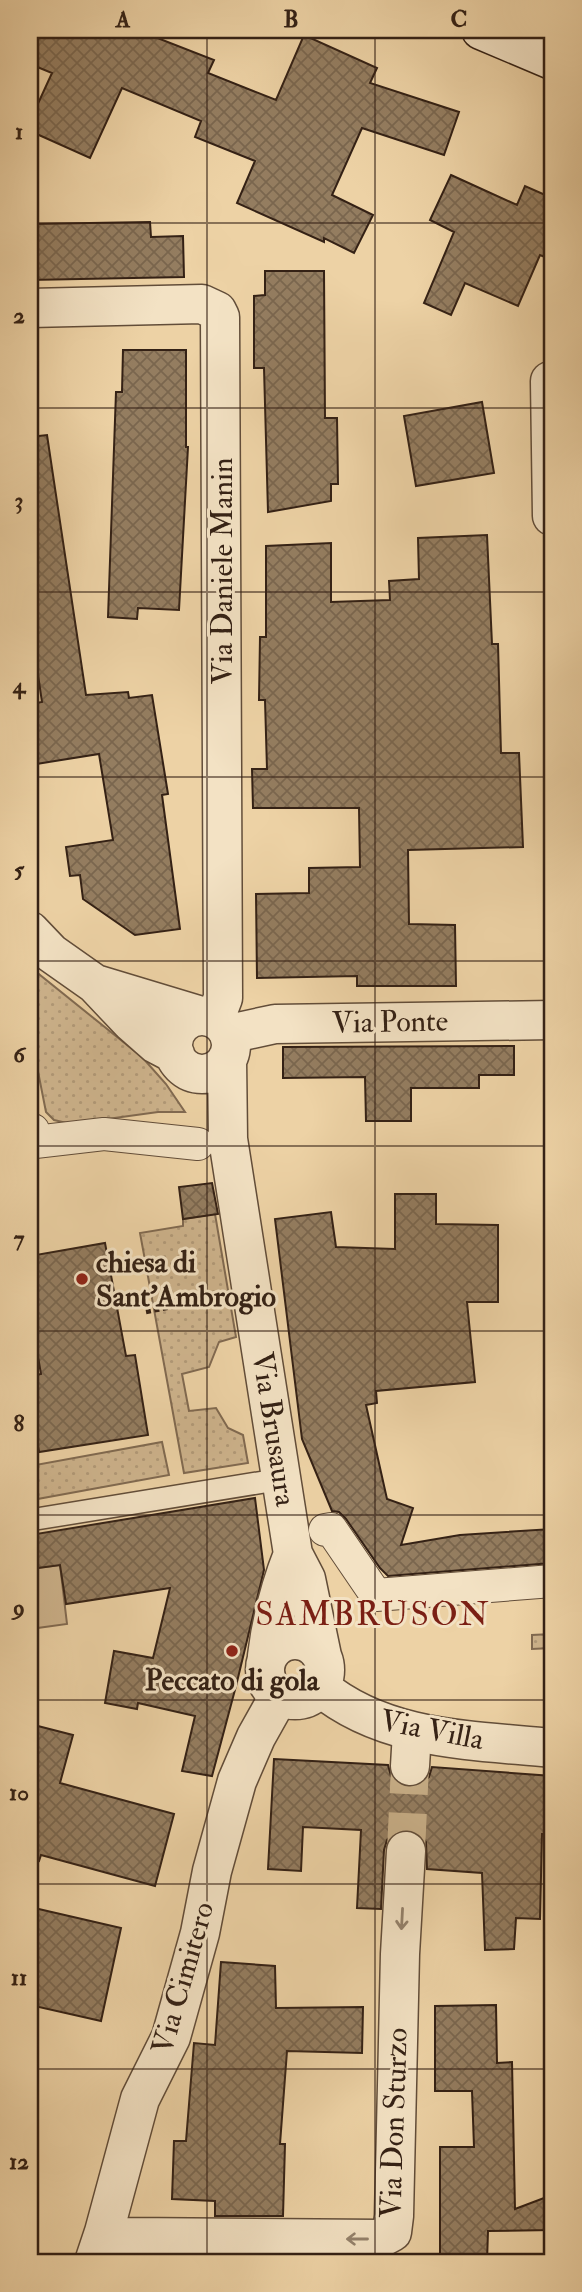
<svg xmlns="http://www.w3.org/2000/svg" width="582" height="2292" font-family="'IM FELL Double Pica',serif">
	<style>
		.grass { fill: url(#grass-dots); stroke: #816a51; stroke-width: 2 }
		.garden { fill: #ceb48d; stroke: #816a51; stroke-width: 2 }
		.building { fill: url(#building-cross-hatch); stroke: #342115; stroke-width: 2 }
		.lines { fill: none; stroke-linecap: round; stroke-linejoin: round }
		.minor-tunnel { stroke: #c8af88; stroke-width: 38; stroke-dasharray: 38 19; stroke-linecap: butt }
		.service-casing { stroke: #624d39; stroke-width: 24 }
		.pedestrian-casing { stroke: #624d39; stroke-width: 34 }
		.minor-casing { stroke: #624d39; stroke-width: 41 }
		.tertiary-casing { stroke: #624d39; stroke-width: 41 }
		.secondary-casing { stroke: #342115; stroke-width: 41 }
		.path { stroke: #342115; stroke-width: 4.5; stroke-dasharray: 5 3.5; stroke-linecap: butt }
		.service { stroke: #f3e2c4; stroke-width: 21 }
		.pedestrian { stroke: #f3e2c4; stroke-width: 32 }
		.minor { stroke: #f3e2c4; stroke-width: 38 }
		.tertiary { stroke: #f3e2c4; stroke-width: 38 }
		.secondary { stroke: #f3e2c4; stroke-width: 38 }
		.oneway { stroke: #94826c }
		.grid { fill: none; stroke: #342115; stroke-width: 2; stroke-opacity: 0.55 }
		.poi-dot { fill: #8f2418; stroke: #f3e2c4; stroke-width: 2.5 }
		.labels { text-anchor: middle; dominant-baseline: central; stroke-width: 6; stroke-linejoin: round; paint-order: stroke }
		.street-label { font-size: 30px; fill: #342115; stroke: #f3e2c4 }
		.poi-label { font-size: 30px; font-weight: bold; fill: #342115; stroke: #f3e2c4; text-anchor: start }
		.quarter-label { font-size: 33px; letter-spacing: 2px; fill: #7a1f14; stroke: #f3e2c4 }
		.neatline { fill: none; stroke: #342115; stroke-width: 2.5 }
		.grid-label { font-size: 23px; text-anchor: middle; font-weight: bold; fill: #342115 }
	</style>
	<defs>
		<pattern id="grass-dots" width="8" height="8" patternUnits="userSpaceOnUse" patternTransform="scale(1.75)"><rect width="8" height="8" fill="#ceb48d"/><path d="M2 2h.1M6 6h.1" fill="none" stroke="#b29a79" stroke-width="1.8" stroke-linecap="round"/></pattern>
		<pattern id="building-cross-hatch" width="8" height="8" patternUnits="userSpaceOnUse" patternTransform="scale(1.75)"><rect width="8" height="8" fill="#947d60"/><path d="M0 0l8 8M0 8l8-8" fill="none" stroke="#7a664e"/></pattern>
	</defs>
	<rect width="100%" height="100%" fill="#edd2a5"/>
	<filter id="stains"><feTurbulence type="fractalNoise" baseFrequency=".00286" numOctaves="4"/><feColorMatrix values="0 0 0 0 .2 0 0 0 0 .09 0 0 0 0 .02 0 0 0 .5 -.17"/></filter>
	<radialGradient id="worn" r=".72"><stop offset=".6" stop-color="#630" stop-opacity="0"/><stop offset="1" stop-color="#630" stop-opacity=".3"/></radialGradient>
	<!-- grass -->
	<path class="grass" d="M 30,970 L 35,971 L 142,1057 L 166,1084 L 185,1112 L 158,1112 L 71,1124 L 54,1120 L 46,1112 L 30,1031 Z
		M 215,1214 L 236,1337 L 219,1342 L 209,1367 L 182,1374 L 189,1411 L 216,1408 L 228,1428 L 243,1435 L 248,1463 L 184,1473 L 140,1233 L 183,1226 L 183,1219 Z
		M 162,1442 L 169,1475 L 32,1500 L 30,1466 Z
		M 552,1634 L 552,1648 L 532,1649 L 532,1635 Z"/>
	<!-- garden -->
	<path class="garden" d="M 60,1565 L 67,1624 L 30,1629 L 30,1569 Z"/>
	<!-- building -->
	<path class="building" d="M 30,30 L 137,30 L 214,60 L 208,73 L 276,100 L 304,35 L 377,68 L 370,83 L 459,112 L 444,155 L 362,128 L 332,195 L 373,215 L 354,253 L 324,238 L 324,242 L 237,203 L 255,161 L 195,137 L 201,121 L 122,88 L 90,158 L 30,131 L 30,121 L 52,73 L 30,64 Z
		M 451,175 L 517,205 L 525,186 L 552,198 L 552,260 L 540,255 L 518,306 L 465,283 L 451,315 L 424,303 L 454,232 L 430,220 Z
		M 150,222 L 151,237 L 183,236 L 184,277 L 30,280 L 30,224 Z
		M 265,271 L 324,271 L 325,418 L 337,418 L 338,484 L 331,484 L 331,501 L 268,512 L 264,368 L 254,368 L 254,296 L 265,295 Z
		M 123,350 L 186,350 L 186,447 L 188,447 L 179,610 L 138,608 L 137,619 L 108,617 L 116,392 L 122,392 Z
		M 482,402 L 494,473 L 416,486 L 404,416 Z
		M 47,435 L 86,695 L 128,692 L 129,698 L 152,695 L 168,794 L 162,795 L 180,929 L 135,935 L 83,899 L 80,875 L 70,876 L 66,847 L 113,840 L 99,754 L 30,765 L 30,704 L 42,702 L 30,621 L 30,437 Z
		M 487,535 L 492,644 L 498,644 L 501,753 L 519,753 L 523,847 L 408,850 L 409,924 L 455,925 L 456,986 L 357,986 L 357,976 L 257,978 L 256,894 L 309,893 L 309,868 L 360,867 L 359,808 L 253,808 L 252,769 L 267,769 L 265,700 L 259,700 L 260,637 L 266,637 L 266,546 L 331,543 L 331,602 L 390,600 L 389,581 L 419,579 L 418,538 Z
		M 514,1046 L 514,1075 L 479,1075 L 479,1088 L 411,1088 L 411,1121 L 366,1121 L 365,1077 L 283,1078 L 283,1047 Z
		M 212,1183 L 218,1214 L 183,1219 L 179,1187 Z
		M 395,1194 L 436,1194 L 436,1224 L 498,1225 L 498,1302 L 467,1302 L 475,1382 L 376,1391 L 377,1403 L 366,1405 L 387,1499 L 413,1508 L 401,1545 L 460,1535 L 552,1529 L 552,1563 L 388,1576 L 380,1568 L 346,1519 L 339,1512 L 332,1511 L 302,1439 L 275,1219 L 331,1212 L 336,1247 L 395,1249 Z
		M 105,1243 L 126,1356 L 135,1355 L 148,1435 L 39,1452 L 30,1400 L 30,1376 L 41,1374 L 30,1311 L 30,1256 Z
		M 255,1498 L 264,1570 L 236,1686 L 212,1776 L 182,1771 L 195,1716 L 138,1703 L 137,1709 L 105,1703 L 114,1651 L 153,1658 L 170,1588 L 66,1604 L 60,1565 L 30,1569 L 30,1535 Z
		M 30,1724 L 73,1735 L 60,1783 L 174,1814 L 155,1886 L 41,1855 L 39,1861 L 30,1859 Z
		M 274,1759 L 388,1765 L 391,1776 L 397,1784 L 408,1788 L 420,1785 L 429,1777 L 432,1767 L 552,1776 L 552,1834 L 542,1834 L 540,1919 L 516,1918 L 514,1949 L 485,1950 L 482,1873 L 427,1869 L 426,1842 L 419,1833 L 408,1829 L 396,1832 L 387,1840 L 384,1850 L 381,1909 L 357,1908 L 361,1830 L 303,1827 L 301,1871 L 268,1869 Z
		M 30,1907 L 121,1928 L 101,2021 L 30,2005 Z
		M 221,1962 L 275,1966 L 276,2008 L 363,2007 L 362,2053 L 287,2051 L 280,2144 L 285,2144 L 283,2216 L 215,2216 L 215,2201 L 172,2199 L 174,2141 L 186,2141 L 194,2043 L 215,2045 Z
		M 496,2005 L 497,2063 L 512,2062 L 515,2209 L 552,2195 L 552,2230 L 488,2231 L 487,2262 L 440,2262 L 440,2147 L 474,2147 L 472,2091 L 435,2091 L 435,2006 Z
		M 214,2260 L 282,2260 L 282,2262 L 213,2262 Z"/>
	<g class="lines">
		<!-- minor-tunnel -->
		<path class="minor-tunnel" d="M 406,1851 L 410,1766"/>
		<defs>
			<path id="service" d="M 30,1520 L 282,1479"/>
			<path id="pedestrian" d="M 33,1130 L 35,1142 L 104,1134 L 198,1144
				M 325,1530 L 331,1529 L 376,1595 L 552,1581"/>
			<path id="minor" d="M 30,308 L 202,304 L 217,311 L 220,317 L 223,998 L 215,1019
				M 550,381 L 552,516
				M 229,1034 L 275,1024 L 552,1020
				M 410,1766 L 412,1732
				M 104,2232 L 125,2237 L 379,2239 L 392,2232 L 394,2216 L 400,1954 L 406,1851
				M 94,2262 L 104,2232 L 140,2099 L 171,2037 L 200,1933 L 212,1871 L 237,1781 L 256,1737 L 279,1696"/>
			<path id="tertiary" d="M 30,931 L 51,953 L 95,984 L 131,1022 L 156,1044 L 175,1054
				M 95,984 L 201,1016
				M173 1045a29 29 0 1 1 58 0a29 29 0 1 1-58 0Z
				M 227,1059 L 228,1139 L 293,1554 L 306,1579 L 322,1656
				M265 1670a30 30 0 1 1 60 0a30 30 0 1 1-60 0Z
				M 267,1656 C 271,1621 280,1587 293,1554
				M 320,1687 C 385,1741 472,1740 552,1748"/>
			<path id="secondary" d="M 481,30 L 552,60"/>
		</defs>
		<!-- service casing -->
		<use href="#service" class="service-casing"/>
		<!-- pedestrian casing -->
		<use href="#pedestrian" class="pedestrian-casing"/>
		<!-- minor casing -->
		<use href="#minor" class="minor-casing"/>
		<!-- tertiary casing -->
		<use href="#tertiary" class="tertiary-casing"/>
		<!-- secondary casing -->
		<use href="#secondary" class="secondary-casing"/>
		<!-- path -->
		<path class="path" d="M 146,1312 L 214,1299"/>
		<!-- service -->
		<use href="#service" class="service"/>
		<!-- pedestrian -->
		<use href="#pedestrian" class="pedestrian"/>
		<!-- minor -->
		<use href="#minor" class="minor"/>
		<!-- tertiary -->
		<use href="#tertiary" class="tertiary"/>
		<!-- secondary -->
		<use href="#secondary" class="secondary"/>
	</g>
	<!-- one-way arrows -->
	<defs><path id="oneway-shaft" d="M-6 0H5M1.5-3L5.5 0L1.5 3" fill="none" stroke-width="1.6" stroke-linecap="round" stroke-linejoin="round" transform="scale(1.75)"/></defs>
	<g class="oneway">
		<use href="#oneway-shaft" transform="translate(402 1919) rotate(93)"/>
		<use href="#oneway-shaft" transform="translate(357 2239) rotate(-180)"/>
	</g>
	<!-- grid -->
	<path class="grid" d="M 207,30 L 207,2262M 375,30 L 375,2262M 30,223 L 552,223M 30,408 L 552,408M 30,592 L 552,592M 30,777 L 552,777M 30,961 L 552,961M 30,1146 L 552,1146M 30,1331 L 552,1331M 30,1515 L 552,1515M 30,1700 L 552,1700M 30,1884 L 552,1884M 30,2069 L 552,2069"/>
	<!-- markers -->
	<g class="poi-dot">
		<circle cx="82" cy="1279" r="7"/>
		<circle cx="232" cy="1651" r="7"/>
	</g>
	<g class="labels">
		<!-- street labels -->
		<g class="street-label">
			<text transform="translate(222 571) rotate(-90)">Via Daniele Manin</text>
			<text transform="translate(390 1022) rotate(-1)">Via Ponte</text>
			<text transform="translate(274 1429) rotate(81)">Via Brusaura</text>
			<text transform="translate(432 1730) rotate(11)">Via Villa</text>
			<text transform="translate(183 1978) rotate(-74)">Via Cimitero</text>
			<text transform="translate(394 2123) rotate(-88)">Via Don Sturzo</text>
		</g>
		<!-- poi labels -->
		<g class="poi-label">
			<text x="96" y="1262">chiesa di<tspan x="96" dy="34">Sant'Ambrogio</tspan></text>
			<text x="232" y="1680" text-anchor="middle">Peccato di gola</text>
		</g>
		<!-- quarter labels -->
		<g class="quarter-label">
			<text x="373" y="1614">SAMBRUSON</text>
		</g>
	</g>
	<!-- margin -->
	<rect width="582" height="2292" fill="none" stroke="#edd2a5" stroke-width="77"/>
	<rect x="38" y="38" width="506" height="2216" class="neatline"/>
	<g class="grid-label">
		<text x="123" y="27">A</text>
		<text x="291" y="27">B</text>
		<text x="459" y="27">C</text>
		<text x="19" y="139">1</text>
		<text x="19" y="323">2</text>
		<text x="19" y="508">3</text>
		<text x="19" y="693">4</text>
		<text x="19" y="877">5</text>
		<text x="19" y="1062">6</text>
		<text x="19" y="1246">7</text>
		<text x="19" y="1431">8</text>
		<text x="19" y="1615">9</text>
		<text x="19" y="1800">10</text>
		<text x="19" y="1985">11</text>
		<text x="19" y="2169">12</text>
	</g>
	<rect width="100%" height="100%" filter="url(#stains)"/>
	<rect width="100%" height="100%" fill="url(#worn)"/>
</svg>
